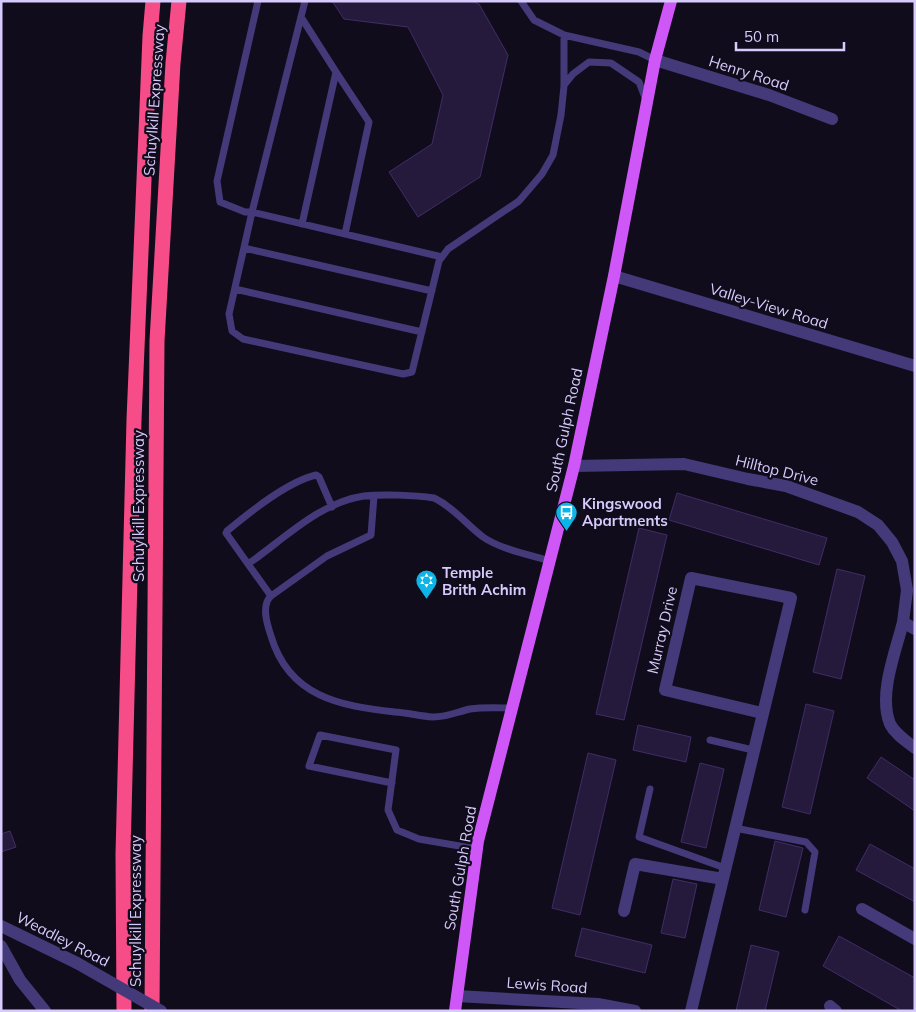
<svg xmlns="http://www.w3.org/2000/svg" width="916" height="1012" font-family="Mulish,sans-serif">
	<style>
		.building { fill: #25193c; stroke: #402d67 }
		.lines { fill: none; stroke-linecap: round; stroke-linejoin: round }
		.service { stroke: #443a79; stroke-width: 7 }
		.minor { stroke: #443a79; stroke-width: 12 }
		.primary { stroke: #d057f7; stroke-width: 12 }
		.motorway { stroke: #f64c87; stroke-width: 15 }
		.minor-bridge { stroke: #443a79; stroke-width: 12 }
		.labels { text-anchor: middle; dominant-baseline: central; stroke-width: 4.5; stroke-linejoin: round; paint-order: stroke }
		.street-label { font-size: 15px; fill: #d7cafc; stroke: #110c1c }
		.poi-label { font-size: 15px; font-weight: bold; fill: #d7cafc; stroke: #110c1c; text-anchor: start }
	</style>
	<rect width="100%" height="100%" fill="#110c1c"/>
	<!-- building -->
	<path class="building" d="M 332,1 L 471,1 L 479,4 L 508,55 L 480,177 L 418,217 L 389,172 L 432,144 L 443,95 L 408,27 L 344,19 Z
		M 677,493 L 827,538 L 819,565 L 669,520 Z
		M 639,528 L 667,535 L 624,720 L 596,714 Z
		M 837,569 L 865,576 L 841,679 L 813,672 Z
		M 806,704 L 834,711 L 810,814 L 782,807 Z
		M 638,725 L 691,737 L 686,762 L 633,750 Z
		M 588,753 L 616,760 L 580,915 L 552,908 Z
		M 881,757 L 915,780 L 915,811 L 867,778 Z
		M 700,763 L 724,769 L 706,848 L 681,842 Z
		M 10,831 L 16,847 L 1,852 L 1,834 Z
		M 775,841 L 803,848 L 786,917 L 759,910 Z
		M 870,844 L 915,869 L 915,902 L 856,870 Z
		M 673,879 L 697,884 L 685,938 L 661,933 Z
		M 582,928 L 652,945 L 645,973 L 575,956 Z
		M 839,936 L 915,978 L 915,1011 L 902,1011 L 823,966 Z
		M 751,945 L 779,952 L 765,1011 L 736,1011 Z"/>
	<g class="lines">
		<!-- service -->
		<path class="service" d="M 258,1 L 217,181 L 220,202 L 245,212 L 252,212 L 229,314 L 232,331 L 243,339 L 403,374 L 412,372 L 439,261 L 448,249 L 519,201 L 542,174 L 553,155 L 561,115 L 564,86 L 564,35
			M 305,1 L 252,212 L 442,257
			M 521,1 L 534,20 L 564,35 L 639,52 L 655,60
			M 301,17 L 336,72 L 302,224
			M 336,72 L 369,122 L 345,234
			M 564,85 L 573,74 L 589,62 L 611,63 L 639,82 L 646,100
			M 244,248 L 432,291
			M 235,289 L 422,332
			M 248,564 L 226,533 L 227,531 C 250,512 287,482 316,475 L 319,477 L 332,507
			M 271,596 L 327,556 L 371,535 L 374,496
			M 512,708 C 498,708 484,707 470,709 C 457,712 447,717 433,717 C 420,716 408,713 395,712 C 340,706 289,697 271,636 C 267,624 261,605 271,596 L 248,564 C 283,540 320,502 364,496 C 383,494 414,495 434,498 C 453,507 466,524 483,537 C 500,549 530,555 550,561
			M 710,740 L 753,750
			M 392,783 L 309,766 L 320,735 L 396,750 L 388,810 L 397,830 L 419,839 L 477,849
			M 650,789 L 639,837 L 725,868
			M 735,828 L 806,842 L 815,852 L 805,910"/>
		<!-- minor -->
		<path class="minor" d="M 655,60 L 769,95 L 832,119
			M 614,276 L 915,366
			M 574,466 L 684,464 L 748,479 L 786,486 L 858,512 L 878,525 L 892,542 L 902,561 L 907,590 L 903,622 L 915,629
			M 903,622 C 896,651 878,694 890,724 C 895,734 906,741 915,748
			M 862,909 L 915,939
			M 624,911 L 635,864 L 723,879
			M 1,926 L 77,963
			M 1,946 L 20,980 L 45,1011
			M 457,996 L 598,1004 L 635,1011
			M 830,1006 L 836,1011
			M 691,1011 L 791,598 L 691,578 L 665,690 L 762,713"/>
		<!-- primary -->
		<path class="primary" d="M 455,1011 L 478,841 L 574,466 L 614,276 L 655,60 L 671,1"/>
		<!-- motorway -->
		<path class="motorway" d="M 124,1011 L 123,854 L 134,420 L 150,36 L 153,1
			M 152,1011 L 157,341 L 173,63 L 179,1"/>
		<!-- minor-bridge -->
		<path class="minor-bridge" d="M 77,963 L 161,1011"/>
	</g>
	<!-- icons -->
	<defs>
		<symbol id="bus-pin" viewBox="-11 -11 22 30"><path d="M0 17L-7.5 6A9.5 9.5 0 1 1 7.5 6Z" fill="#0cb4e7" stroke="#110c1c"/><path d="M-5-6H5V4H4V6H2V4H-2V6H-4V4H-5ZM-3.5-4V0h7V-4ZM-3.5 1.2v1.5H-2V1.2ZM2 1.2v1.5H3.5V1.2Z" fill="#fff"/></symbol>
		<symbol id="synagogue-pin" viewBox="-11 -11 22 30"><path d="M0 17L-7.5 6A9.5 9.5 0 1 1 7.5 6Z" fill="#0cb4e7" stroke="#110c1c"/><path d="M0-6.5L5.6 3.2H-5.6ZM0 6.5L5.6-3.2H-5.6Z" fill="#fff"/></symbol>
	</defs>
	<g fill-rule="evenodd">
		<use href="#bus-pin" x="554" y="500" width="25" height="34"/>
		<use href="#synagogue-pin" x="414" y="568" width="25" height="34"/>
	</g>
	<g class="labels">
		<!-- street labels -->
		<g class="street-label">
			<text transform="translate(749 73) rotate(18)">Henry Road</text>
			<text transform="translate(154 100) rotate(-86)">Schuylkill Expressway</text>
			<text transform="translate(769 306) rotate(17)">Valley-View Road</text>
			<text transform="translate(564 430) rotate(-78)">South Gulph Road</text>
			<text transform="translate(777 470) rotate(14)">Hilltop Drive</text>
			<text transform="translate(138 506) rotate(-90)">Schuylkill Expressway</text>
			<text transform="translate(662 630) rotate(-77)">Murray Drive</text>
			<text transform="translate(460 868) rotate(-80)">South Gulph Road</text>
			<text transform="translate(135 911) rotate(-90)">Schuylkill Expressway</text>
			<text transform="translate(63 939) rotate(27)">Weadley Road</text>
			<text transform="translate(547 985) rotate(4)">Lewis Road</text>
		</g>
		<!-- poi labels -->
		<g class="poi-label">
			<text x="582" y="503">Kingswood<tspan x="582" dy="17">Apartments</tspan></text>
			<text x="442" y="572">Temple<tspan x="442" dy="17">Brith Achim</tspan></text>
		</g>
	</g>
	<!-- border -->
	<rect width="916" height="1012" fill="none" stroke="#d7cafc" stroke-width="5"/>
	<!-- scale -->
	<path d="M736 42v8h108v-8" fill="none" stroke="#d7cafc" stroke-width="2.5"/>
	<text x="744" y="42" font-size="15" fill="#d7cafc" stroke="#110c1c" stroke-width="4" paint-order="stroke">50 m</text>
</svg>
